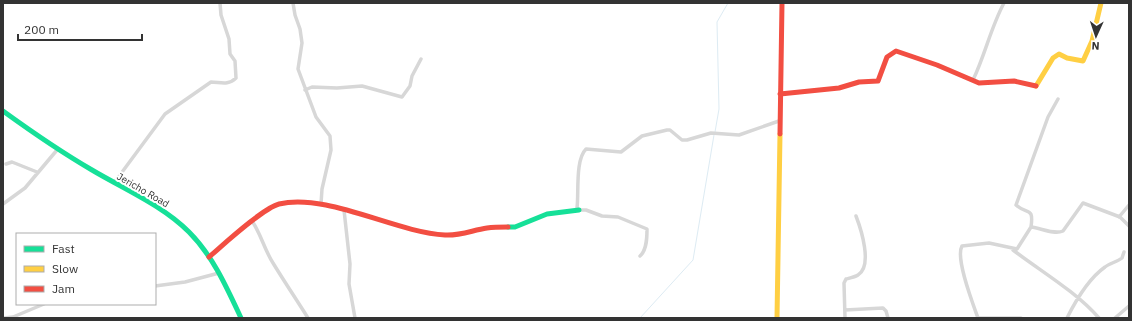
<svg xmlns="http://www.w3.org/2000/svg" width="1132" height="321" font-family="'IBM Plex Sans',sans-serif">
	<style>
		.lines { fill: none; stroke-linecap: round; stroke-linejoin: round }
		.stream { stroke: #ddebf3; stroke-width: 1 }
		.street { stroke: #d7d7d7; stroke-width: 3.5 }
		.fast { stroke: #16e098; stroke-width: 5 }
		.slow { stroke: #ffcf43; stroke-width: 5 }
		.jam { stroke: #f24e42; stroke-width: 5 }
		.labels { text-anchor: middle; dominant-baseline: central; stroke-width: 4; stroke-linejoin: round; paint-order: stroke }
		.street-label { font-size: 10px; fill: #333; stroke: #fff }
	</style>
	<rect width="100%" height="100%" fill="#fff"/>
	<g class="lines">
		<!-- stream -->
		<path class="stream" d="M 715,132 L 719,109 L 717,22 L 728,3
			M 640,318 L 693,260 L 714,135"/>
		<!-- street -->
		<path class="street" d="M 293,3 L 295,15 L 300,29 L 302,43 L 298,69 L 316,117 L 330,136 L 331,150 L 322,189 L 321,204
			M 973,80 C 985,55 991,27 1004,3
			M 305,90 L 312,87 L 337,88 L 362,86 L 402,97 L 410,86 L 412,76 L 421,59
			M 6,164 L 12,162 L 37,172
			M 114,183 L 165,114 L 211,82 C 220,82 228,86 236,78 L 235,61 L 230,54 L 229,39 L 221,15 L 220,3
			M 3,204 L 25,188 L 57,150
			M 344,210 L 350,264 L 349,284 L 355,318
			M 1119,217 L 1129,205
			M 252,221 C 261,234 264,249 273,263 C 284,281 296,299 308,318
			M 1031,227 C 1034,206 1027,215 1016,205 L 1048,117 L 1058,99
			M 1013,250 C 1042,272 1075,291 1099,318
			M 640,256 C 647,250 647,237 647,229 L 618,217 L 602,216 L 586,210 L 579,210 L 577,208 C 579,193 575,160 586,149 L 621,152 L 642,136 L 667,130 L 670,130 L 682,140 L 687,140 L 711,133 L 739,135 L 779,121
			M 155,286 L 185,282 L 219,273
			M 845,310 L 883,308 L 886,311 L 888,318
			M 4,318 L 13,317 L 44,304
			M 845,318 L 844,283 L 846,279 C 850,278 855,277 858,275 C 873,266 861,229 856,216
			M 978,318 C 973,304 955,258 962,246 L 989,243 L 1017,249 L 1031,227 C 1041,228 1054,235 1063,231 L 1083,203 L 1120,217 L 1129,226
			M 978,318 L 1021,318
			M 1067,318 C 1076,300 1088,279 1105,267 C 1110,263 1117,262 1122,258 L 1124,252
			M 1115,318 L 1129,306"/>
		<!-- fast -->
		<path class="fast" d="M 3,111 C 32,132 61,152 92,170 C 124,189 162,205 189,232 C 213,256 227,288 241,318
			M 508,227 L 515,227 L 547,214 L 579,210"/>
		<!-- slow -->
		<path class="slow" d="M 1036,86 L 1053,58 L 1059,54 L 1067,58 L 1083,61 L 1092,41 L 1101,3
			M 777,318 L 780,134"/>
		<!-- jam -->
		<path class="jam" d="M 780,94 L 839,88 L 859,82 L 878,81 L 887,57 L 896,51 L 937,65 L 979,83 L 1014,81 L 1036,86
			M 780,134 L 782,3
			M 209,257 C 223,245 263,208 279,204 C 328,193 394,232 445,235 C 460,236 473,230 487,228 C 494,227 501,227 508,227"/>
	</g>
	<g class="labels">
		<!-- street labels -->
		<g class="street-label">
			<text transform="translate(143 190) rotate(30)">Jericho Road</text>
		</g>
	</g>
	<!-- border -->
	<rect width="1132" height="321" fill="none" stroke="#333333" stroke-width="8"/>
	<!-- legend -->
	<rect x="16" y="233" width="140" height="72" fill="#ffffff" stroke="#adadad"/>
	<rect x="24" y="246" width="20" height="6" fill="#16e098" stroke="#adadad"/>
	<text x="52" y="253" font-size="12" fill="#333333">Fast</text>
	<rect x="24" y="266" width="20" height="6" fill="#ffcf43" stroke="#adadad"/>
	<text x="52" y="273" font-size="12" fill="#333333">Slow</text>
	<rect x="24" y="286" width="20" height="6" fill="#f24e42" stroke="#adadad"/>
	<text x="52" y="293" font-size="12" fill="#333333">Jam</text>
	<!-- north arrow -->
	<g transform="translate(1096 36) rotate(183)" stroke="#ffffff" stroke-width="3" paint-order="stroke">
	<path d="M0-3L7 15L0 10L-7 15Z" fill="#333333"/>
	<text y="-6" font-size="11" font-weight="bold" text-anchor="middle" fill="#333333">N</text>
	</g>
	<!-- scale -->
	<path d="M18 34v6h124v-6" fill="none" stroke="#333333" stroke-width="2"/>
	<text x="24" y="34" font-size="12" fill="#333333" stroke="#ffffff" stroke-width="3" paint-order="stroke">200 m</text>
</svg>
